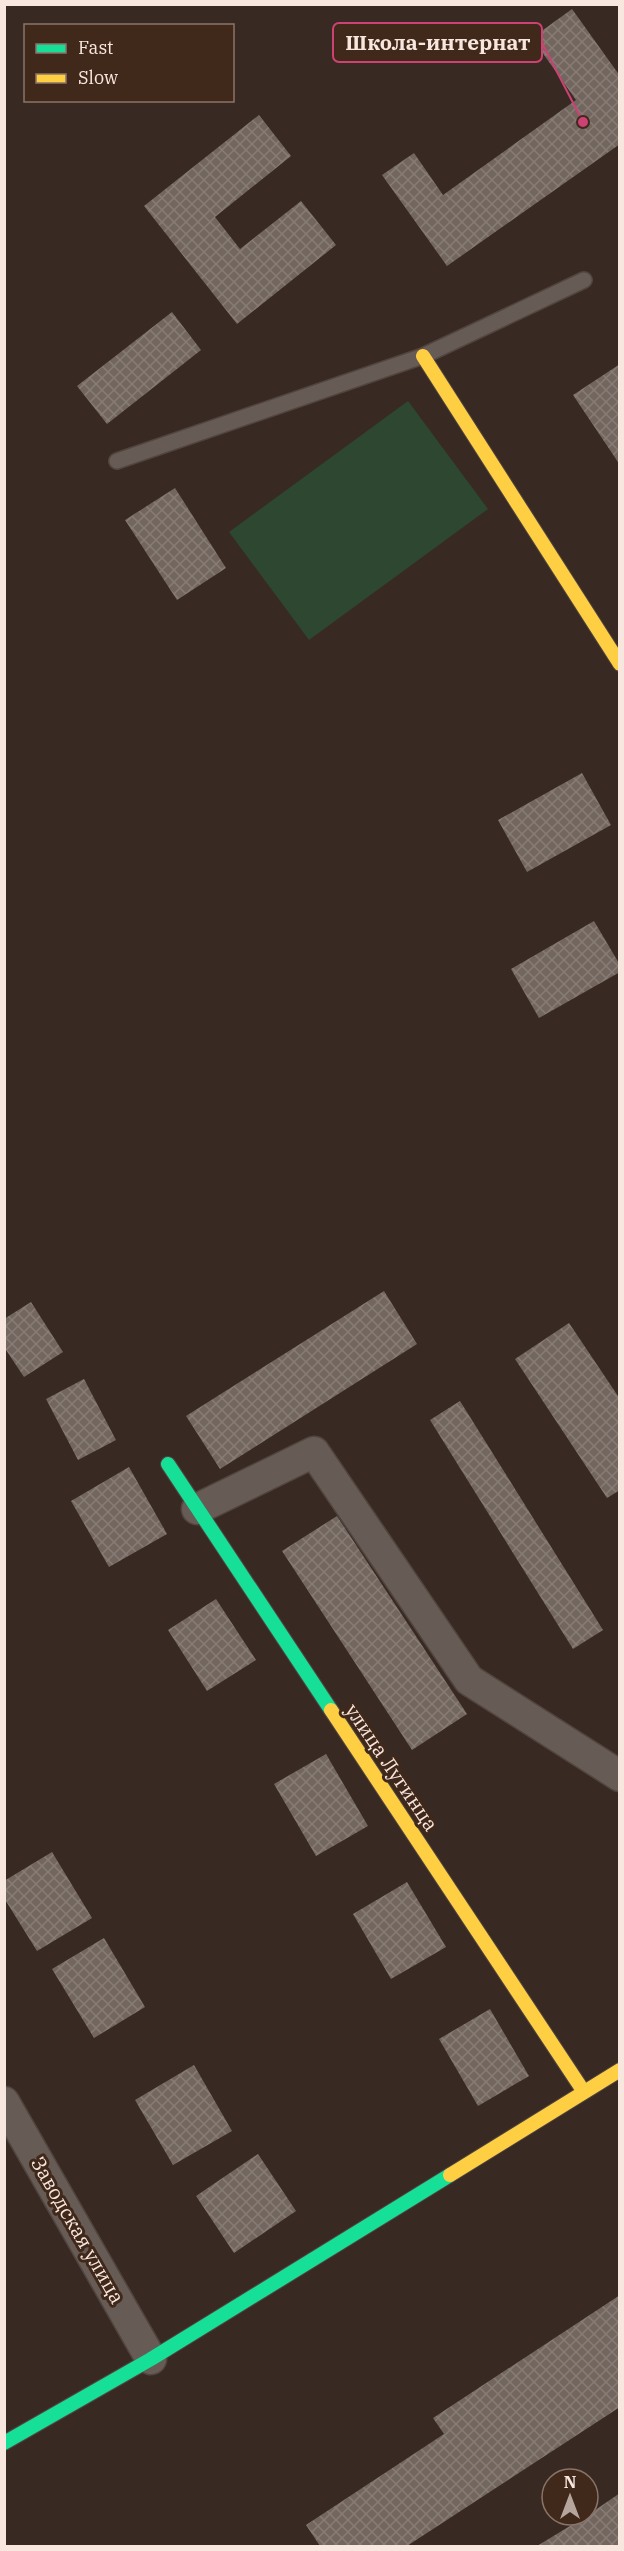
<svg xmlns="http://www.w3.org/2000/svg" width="624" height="2551" font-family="'IBM Plex Serif',serif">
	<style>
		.pitch { fill: #2d4731 }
		.building { fill: url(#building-cross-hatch) }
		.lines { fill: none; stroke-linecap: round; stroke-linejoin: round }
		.lane-casing { stroke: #524540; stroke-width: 18 }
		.street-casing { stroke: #524540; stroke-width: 33 }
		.fast-casing { stroke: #524540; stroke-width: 16 }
		.slow-casing { stroke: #524540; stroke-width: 16 }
		.lane { stroke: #675b56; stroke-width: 15 }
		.street { stroke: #675b56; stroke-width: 30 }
		.fast { stroke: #16e098; stroke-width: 14 }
		.slow { stroke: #ffcf43; stroke-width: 14 }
		.labels { text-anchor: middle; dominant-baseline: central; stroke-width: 6; stroke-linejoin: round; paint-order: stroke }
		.street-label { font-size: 20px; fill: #f8e7df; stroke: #40281a }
		.leader { fill: none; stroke: #cd4175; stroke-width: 2 }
		.callout-dot { fill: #cd4175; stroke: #40281a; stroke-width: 2 }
		.callout { fill: #40281a; stroke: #cd4175; stroke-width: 2 }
		.callout-label { font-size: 21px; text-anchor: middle; font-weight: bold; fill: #f8e7df }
	</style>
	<defs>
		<pattern id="building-cross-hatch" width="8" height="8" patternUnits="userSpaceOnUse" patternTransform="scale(1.5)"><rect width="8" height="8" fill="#72665f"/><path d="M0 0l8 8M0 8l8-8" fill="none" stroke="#877c76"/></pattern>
	</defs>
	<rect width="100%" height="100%" fill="#382a22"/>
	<!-- pitch -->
	<path class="pitch" d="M 408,401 L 488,509 L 309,640 L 229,532 Z"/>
	<!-- building -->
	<path class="building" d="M 572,9 L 620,76 L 620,144 L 447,266 L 382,175 L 414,153 L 443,195 L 576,100 L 532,38 Z
		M 259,115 L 291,156 L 215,217 L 240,249 L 301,201 L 336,245 L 237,324 L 144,206 Z
		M 172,312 L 201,350 L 107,424 L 77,386 Z
		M 620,364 L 620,465 L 573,395 Z
		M 175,488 L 226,568 L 177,600 L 125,520 Z
		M 582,773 L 611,825 L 527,872 L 498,820 Z
		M 594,921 L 620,965 L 620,972 L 539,1018 L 511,969 Z
		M 384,1291 L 417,1344 L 220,1469 L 186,1416 Z
		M 31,1302 L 63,1352 L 24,1377 L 4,1347 L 4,1319 Z
		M 569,1323 L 620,1399 L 620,1490 L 607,1498 L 515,1359 Z
		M 84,1379 L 116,1440 L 78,1460 L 46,1399 Z
		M 460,1401 L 603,1630 L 573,1649 L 430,1420 Z
		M 129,1467 L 167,1534 L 109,1567 L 71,1501 Z
		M 337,1516 L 467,1714 L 412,1750 L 282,1551 Z
		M 216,1599 L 256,1660 L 207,1691 L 168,1630 Z
		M 326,1754 L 368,1826 L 316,1856 L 274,1784 Z
		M 52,1852 L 92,1918 L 37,1951 L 4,1898 L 4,1881 Z
		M 407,1882 L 446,1947 L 391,1979 L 353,1914 Z
		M 104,1938 L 145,2007 L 94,2038 L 52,1969 Z
		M 490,2009 L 529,2076 L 478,2106 L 439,2039 Z
		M 194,2065 L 232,2131 L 173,2165 L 135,2100 Z
		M 258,2154 L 296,2211 L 234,2253 L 196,2196 Z
		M 620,2295 L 620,2407 L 407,2546 L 320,2546 L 306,2525 L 444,2434 L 433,2418 Z
		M 620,2493 L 620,2546 L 537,2546 L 588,2515 Z"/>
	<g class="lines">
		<defs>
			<path id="lane" d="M 117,461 L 423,356 L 584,280"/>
			<path id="street" d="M 197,1509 L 314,1452 L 469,1680 L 620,1776
				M 4,2102 L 151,2359"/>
			<path id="fast" d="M 168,1464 L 331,1710
				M 4,2443 L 151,2359 L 450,2175"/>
			<path id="slow" d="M 423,356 L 620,664
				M 331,1710 L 584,2092
				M 450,2175 L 620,2070"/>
		</defs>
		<!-- lane casing -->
		<use href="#lane" class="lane-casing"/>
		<!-- street casing -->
		<use href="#street" class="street-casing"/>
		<!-- fast casing -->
		<use href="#fast" class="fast-casing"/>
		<!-- slow casing -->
		<use href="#slow" class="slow-casing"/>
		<!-- lane -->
		<use href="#lane" class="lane"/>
		<!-- street -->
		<use href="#street" class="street"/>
		<!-- fast -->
		<use href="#fast" class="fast"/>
		<!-- slow -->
		<use href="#slow" class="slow"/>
	</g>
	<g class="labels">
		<!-- street labels -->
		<g class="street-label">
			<text transform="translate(392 1767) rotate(56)">улица Лугинца</text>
			<text transform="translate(78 2230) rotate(60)">Заводская улица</text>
		</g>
	</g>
	<!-- callouts -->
	<path class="leader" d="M583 122L542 43"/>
	<circle class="callout-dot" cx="583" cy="122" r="6"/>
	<rect class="callout" x="333" y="23" width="209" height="39" rx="6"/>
	<g class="callout-label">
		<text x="438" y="50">Школа-интернат</text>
	</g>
	<!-- border -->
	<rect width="624" height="2551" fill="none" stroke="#f8e7df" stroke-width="12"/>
	<!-- legend -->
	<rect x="24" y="24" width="210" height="78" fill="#40281a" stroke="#8a7469" stroke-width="1.5"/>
	<rect x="36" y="44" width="30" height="9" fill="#16e098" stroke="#8a7469" stroke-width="1.5"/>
	<text x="78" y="54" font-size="18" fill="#f8e7df">Fast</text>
	<rect x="36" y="74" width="30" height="9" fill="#ffcf43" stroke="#8a7469" stroke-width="1.5"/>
	<text x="78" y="84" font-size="18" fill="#f8e7df">Slow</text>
	<!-- north arrow -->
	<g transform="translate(570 2497)"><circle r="28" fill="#40281a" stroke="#8a7469" stroke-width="1.5"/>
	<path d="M0-4.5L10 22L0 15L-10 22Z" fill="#b5a59d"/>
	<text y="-9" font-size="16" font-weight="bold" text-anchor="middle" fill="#f8e7df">N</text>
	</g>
</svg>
